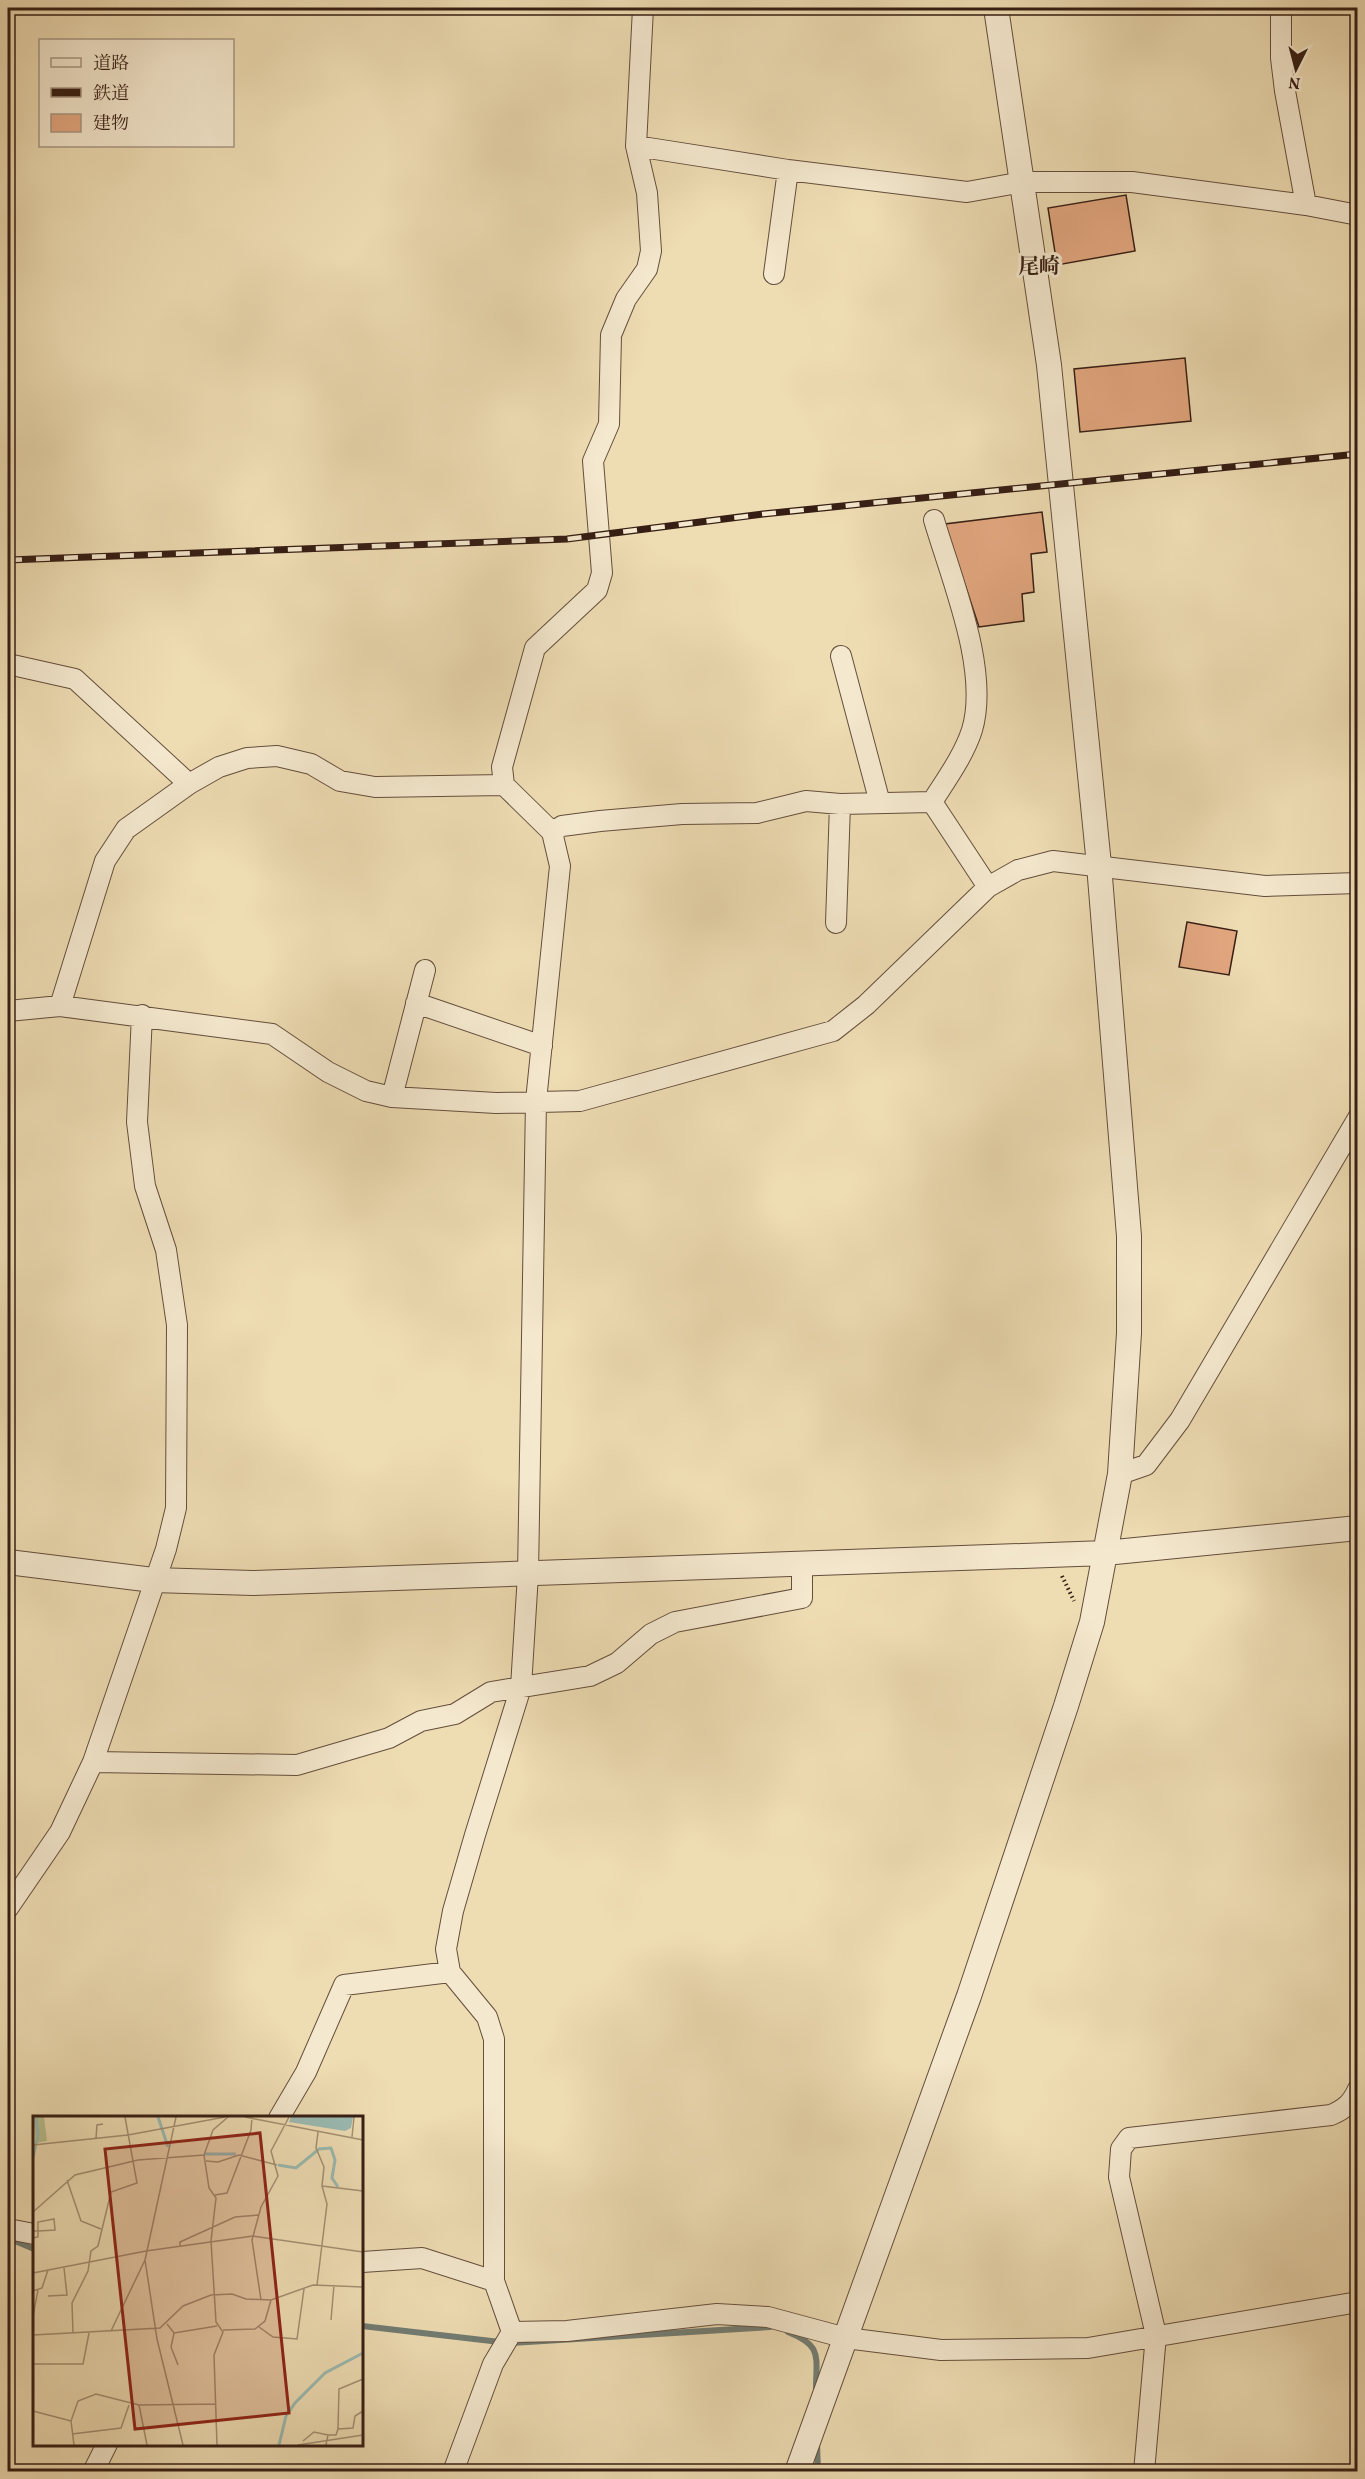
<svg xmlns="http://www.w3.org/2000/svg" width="1365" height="2479" font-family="Vollkorn,'Noto Serif JP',serif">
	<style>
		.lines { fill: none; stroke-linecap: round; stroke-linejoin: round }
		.stream { stroke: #727c73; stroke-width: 6 }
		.building { fill: #e3a780; stroke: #361e14; stroke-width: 1.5 }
		.minor-casing { stroke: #644e3c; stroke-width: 22 }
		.tertiary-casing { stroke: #644e3c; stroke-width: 26 }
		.path { stroke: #361e14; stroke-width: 4; stroke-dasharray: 1.5 3; stroke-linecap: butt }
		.minor { stroke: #f4e8ce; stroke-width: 20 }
		.tertiary { stroke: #f4e8ce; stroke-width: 24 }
		.rail-casing { stroke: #361e14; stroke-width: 7 }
		.rail { stroke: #f4e8ce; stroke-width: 4.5; stroke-dasharray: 14; stroke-linecap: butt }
		.labels { text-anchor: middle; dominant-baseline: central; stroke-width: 6; stroke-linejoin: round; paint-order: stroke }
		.quarter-label { font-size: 21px; font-weight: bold; fill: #361e14; stroke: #f4e8ce }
		.inset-river { fill: none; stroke: #9abab2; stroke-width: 3 }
		.inset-road { fill: none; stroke: #a49073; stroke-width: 1.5 }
		.view { fill: #8f2418; fill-opacity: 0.15; stroke: #8f2418; stroke-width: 3 }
		.inset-edge { fill: none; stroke: #361e14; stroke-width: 3 }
	</style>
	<rect width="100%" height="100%" fill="#eedcb3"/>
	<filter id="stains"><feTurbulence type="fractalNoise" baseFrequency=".00333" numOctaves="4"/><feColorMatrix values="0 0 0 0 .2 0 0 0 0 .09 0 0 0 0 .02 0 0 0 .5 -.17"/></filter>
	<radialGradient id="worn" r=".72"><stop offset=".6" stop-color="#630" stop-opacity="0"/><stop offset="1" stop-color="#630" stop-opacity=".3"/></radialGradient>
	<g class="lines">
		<!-- stream -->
		<path class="stream" d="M 8,2238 L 34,2249
			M 362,2326 L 500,2342
			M 788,2332 C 823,2346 816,2356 816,2390
			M 511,2343 L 770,2327
			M 817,2442 L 818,2472"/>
	</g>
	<!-- building -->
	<path class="building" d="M 1126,195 L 1135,251 L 1057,265 L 1048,208 Z
		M 1185,358 L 1191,421 L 1080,432 L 1074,369 Z
		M 1042,512 L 1047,552 L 1031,554 L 1034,592 L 1022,594 L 1024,621 L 979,627 L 945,524 Z
		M 1187,922 L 1237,931 L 1229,975 L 1179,967 Z"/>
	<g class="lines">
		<defs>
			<path id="minor" d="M 1281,8 L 1281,58 L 1285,91 L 1306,205
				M 636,146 L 788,170 L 967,192 L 1023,182 L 1132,182 L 1306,205 L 1358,215
				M 774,274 L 788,170
				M 841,656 L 880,803
				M 8,664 L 75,679 L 189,784
				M 932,802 C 946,780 964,755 972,730 C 990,670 951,578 934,520
				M 552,832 L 562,826 L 600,821 L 682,814 L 757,813 L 806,801 L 840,804 L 932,802 L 988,887
				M 836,923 L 840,804
				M 416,1003 L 542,1046
				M 60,1006 L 105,861 L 126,829 L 189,784 L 219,767 L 247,758 L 277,756 L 311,764 L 340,781 L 375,787 L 504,785
				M 8,1011 L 60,1006 L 272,1034 L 328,1072 L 366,1091 L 392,1097 L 496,1103 L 580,1101 L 833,1031 L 866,1005 L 988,887 L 1018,870 L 1053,861 L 1265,886 L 1358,883
				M 392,1097 L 425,970
				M 1120,1474 L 1146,1465 L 1180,1420 L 1358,1118
				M 93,1762 L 297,1765 L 389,1738 L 421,1721 L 455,1714 L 491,1692 L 590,1676 L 617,1663 L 651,1634 L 675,1622 L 802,1598 L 802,1564
				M 8,1908 L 60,1832 L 93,1762 L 166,1549 L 176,1508 L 177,1325 L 166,1250 L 145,1186 L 137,1122 L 142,1015
				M 279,2118 L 306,2072 L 344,1985 L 450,1972
				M 8,2229 L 34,2234
				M 362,2262 L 422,2258 L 494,2281
				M 512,2332 L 567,2331 L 717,2314 L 768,2317 L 846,2338 L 941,2350 L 1088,2348 L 1358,2302
				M 93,2472 L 107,2444
				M 453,2472 L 493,2364 L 512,2332 L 494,2281 L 494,2039 L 487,2017 L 450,1972 L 446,1949 L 453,1911 L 475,1835 L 521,1687 L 528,1574 L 536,1101 L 560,866 L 552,832 L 504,785 L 502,767 L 535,648 L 597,590 L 602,573 L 593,461 L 609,424 L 611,335 L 626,299 L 647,269 L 651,251 L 647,193 L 636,146 L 643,8
				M 1144,2472 L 1156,2335 L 1119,2177 L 1121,2149 L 1129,2138 L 1331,2115 C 1345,2109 1352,2103 1358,2089"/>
			<path id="tertiary" d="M 8,1562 L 153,1580 L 253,1583 L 1105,1553 L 1358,1528
				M 797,2472 L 969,1996 L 1066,1706 L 1092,1622 L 1120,1474 L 1129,1333 L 1129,1236 L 1099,865 L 1049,365 L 996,8"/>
		</defs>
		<!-- minor casing -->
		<use href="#minor" class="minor-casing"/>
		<!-- tertiary casing -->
		<use href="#tertiary" class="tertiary-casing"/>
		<!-- path -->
		<path class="path" d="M 1062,1576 L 1074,1601"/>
		<!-- minor -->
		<use href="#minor" class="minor"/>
		<!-- tertiary -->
		<use href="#tertiary" class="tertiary"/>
		<defs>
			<path id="rail" d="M 8,560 L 567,539 L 763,514 L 1358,454"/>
		</defs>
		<!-- rail casing -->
		<use href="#rail" class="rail-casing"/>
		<!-- rail -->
		<use href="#rail" class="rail"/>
	</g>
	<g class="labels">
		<!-- quarter labels -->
		<g class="quarter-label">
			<text x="1039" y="267">尾崎</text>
		</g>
	</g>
	<!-- overview -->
	<g transform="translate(33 2116)">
		<rect width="330" height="330" fill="#eedcb3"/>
		<path d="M 0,1 L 11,1 L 14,25 L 3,27 Z" fill="#b7c08e"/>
		<path d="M 258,1 L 320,1 L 318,12 L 312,15 L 256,6 Z" fill="#9abab2"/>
		<path class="inset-river" d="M 125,1 L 135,31M 172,38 L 203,38M 0,42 L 5,18 L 3,1M 245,49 L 263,52 L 286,33 L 298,32 L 302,44 L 299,62 L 305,71M 246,329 L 253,300 L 262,287 L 292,257 L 330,237"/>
		<path class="inset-road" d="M 143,1 L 112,144 L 124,223 L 150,329M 212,1 L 330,24M 319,21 L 321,1M 63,22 L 64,9 L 70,8M 0,29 L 95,19 L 192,1M 173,45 L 185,46 L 206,39 L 244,49M 34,64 L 48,105 L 68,113M 289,70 L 330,75M 182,79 L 194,77 L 218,14 L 219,1M 0,96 L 42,59 L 105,44 L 171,39M 0,115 L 5,115 L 22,114 L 21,103 L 5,106 L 5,121 L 0,122M 147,130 L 147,126 L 202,101 L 225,99M 0,157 L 113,135 L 220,120 L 330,136M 284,169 L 294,88 L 289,70 L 291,51 L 283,32 L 285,16M 0,175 L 9,172 L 15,154M 15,180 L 34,179 L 31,152M 228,184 L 219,124 L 228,91 L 245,60 L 238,35 L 256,1M 0,200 L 5,174M 298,204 L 301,169M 134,208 L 141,217 L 184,210M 226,211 L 240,221 L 264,223 L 271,173M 190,214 L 222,213 L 232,205 L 238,184M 78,215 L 112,144M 40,217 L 39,187 L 55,155 L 58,135 L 65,130 L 78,76 L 104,67 L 92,1M 141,217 L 138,231 L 145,249M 0,219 L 127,212 L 150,190 L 178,179 L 199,178 L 213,183 L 238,184 L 280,169 L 330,171M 0,248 L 50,248 L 56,217M 106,289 L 114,329M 0,295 L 38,305M 305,313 L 320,312 L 322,300 L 330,295M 39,318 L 88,312 L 96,289M 270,325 L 281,316 L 295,319M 41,329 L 38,305 L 45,285 L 63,278 L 106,289 L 183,288M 184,329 L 181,239 L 190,216 L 183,206 L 178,125 L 183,82 L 176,72 L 171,39 L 180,14 L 195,1M 265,329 L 330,319M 293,329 L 295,319 L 303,319 L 305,313 L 306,273 L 330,263"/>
		<path class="view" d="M 227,17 L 256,297 L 102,313 L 72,33 Z"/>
		<rect width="330" height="330" class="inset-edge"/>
	</g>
	<!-- margin -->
	<rect width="1365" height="2479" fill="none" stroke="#eedcb3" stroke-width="30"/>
	<rect x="9" y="9" width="1347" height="2461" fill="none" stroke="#361e14" stroke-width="3"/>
	<rect x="15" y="15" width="1335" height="2449" fill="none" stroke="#361e14" stroke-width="1.5"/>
	<!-- legend -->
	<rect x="39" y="39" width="195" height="108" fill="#f4e8ce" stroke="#a89784" stroke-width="1.5"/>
	<rect x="51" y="58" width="30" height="9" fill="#f4e8ce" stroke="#a89784" stroke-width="1.5"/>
	<text x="93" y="69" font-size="18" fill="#361e14">道路</text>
	<rect x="51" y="88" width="30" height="9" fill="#361e14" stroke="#a89784" stroke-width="1.5"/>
	<text x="93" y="99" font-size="18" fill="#361e14">鉄道</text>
	<rect x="51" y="114" width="30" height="18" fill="#e3a780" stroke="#a89784" stroke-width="1.5"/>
	<text x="93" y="129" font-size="18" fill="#361e14">建物</text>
	<!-- north arrow -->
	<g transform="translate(1296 69) rotate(186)" stroke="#f4e8ce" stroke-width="4.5" paint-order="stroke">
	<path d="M0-4.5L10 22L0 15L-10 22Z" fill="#361e14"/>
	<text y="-9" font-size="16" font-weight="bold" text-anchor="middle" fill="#361e14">N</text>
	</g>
	<rect width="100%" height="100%" filter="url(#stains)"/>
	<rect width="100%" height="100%" fill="url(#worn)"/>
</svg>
